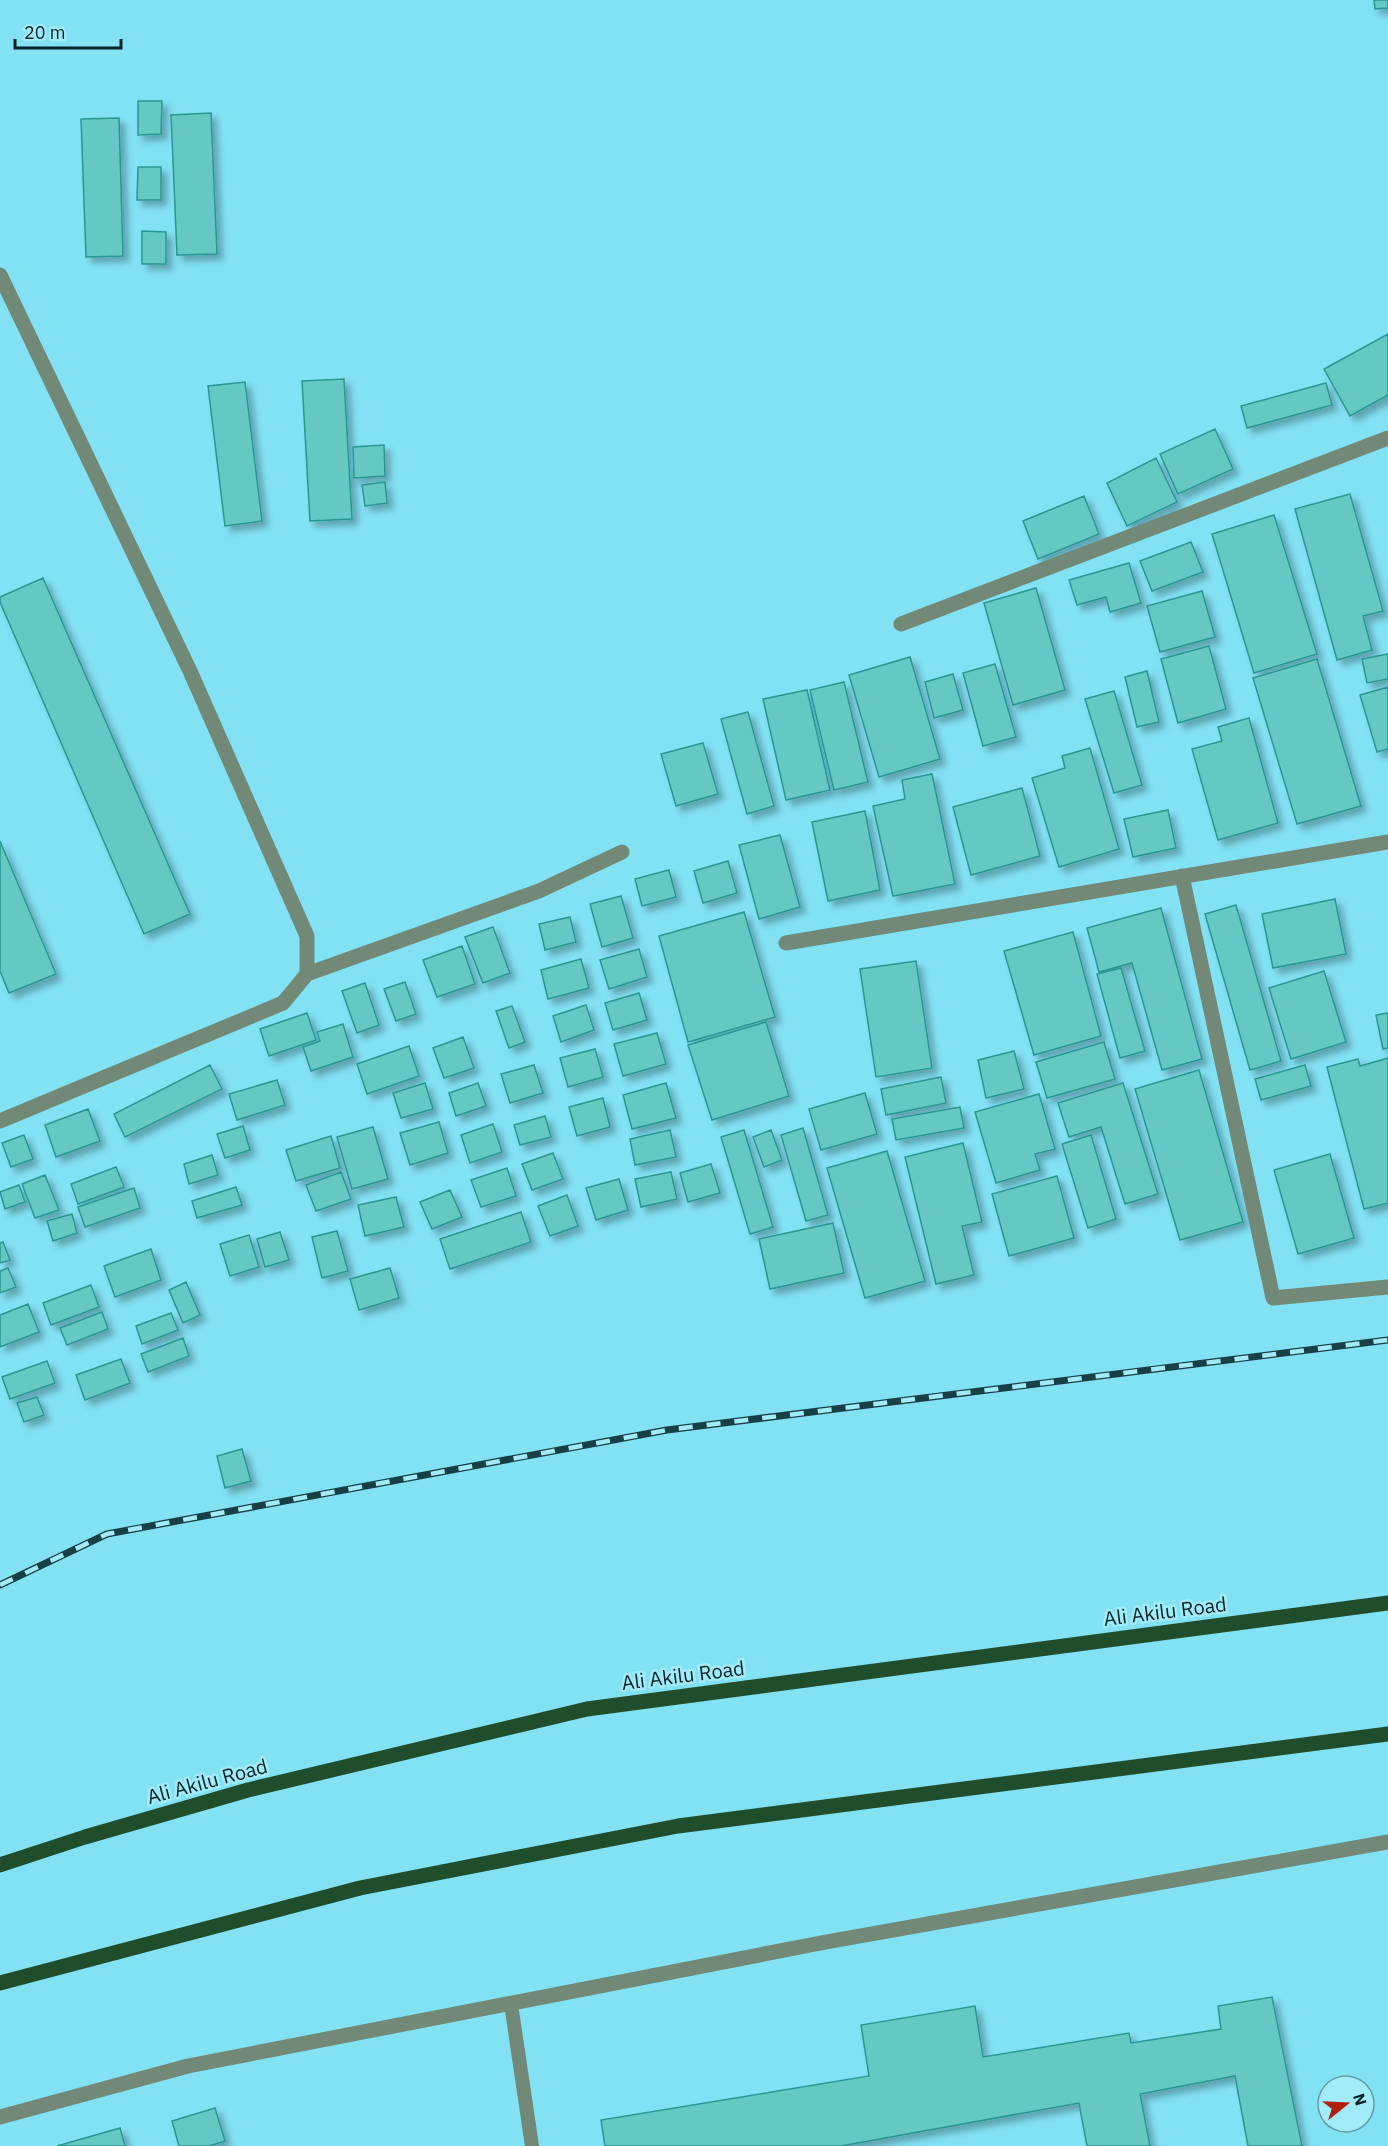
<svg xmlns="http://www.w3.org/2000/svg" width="1388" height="2146" font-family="'IBM Plex Sans',sans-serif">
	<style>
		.building { fill: #65c8c3; stroke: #2c9692; stroke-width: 1.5; filter: url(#shadow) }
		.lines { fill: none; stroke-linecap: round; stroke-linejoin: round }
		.lane { stroke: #718976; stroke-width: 14 }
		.street { stroke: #718976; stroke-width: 15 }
		.primary { stroke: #204e2d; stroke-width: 15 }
		.rail-casing { stroke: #163f46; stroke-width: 7 }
		.rail { stroke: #a2ecfa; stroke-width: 4.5; stroke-dasharray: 14; stroke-linecap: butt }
		.labels { text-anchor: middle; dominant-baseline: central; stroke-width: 5; stroke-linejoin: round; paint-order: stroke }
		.street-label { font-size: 20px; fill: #032328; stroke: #a2ecfa }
	</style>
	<defs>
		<filter id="shadow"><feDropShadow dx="5.5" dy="5.5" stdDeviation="3" flood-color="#0004"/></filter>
	</defs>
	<rect width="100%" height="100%" fill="#82e1f3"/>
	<!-- building -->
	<path class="building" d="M 1374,0 L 1388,0 L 1388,8 L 1375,9 Z
		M 138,101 L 162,101 L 161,134 L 138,135 Z
		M 211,113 L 217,254 L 177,255 L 171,115 Z
		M 119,118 L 123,256 L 86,257 L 81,119 Z
		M 138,167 L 161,167 L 161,200 L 137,200 Z
		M 142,231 L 166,232 L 166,264 L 142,264 Z
		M 1388,334 L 1388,395 L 1350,416 L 1324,369 Z
		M 344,379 L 352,519 L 310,521 L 302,381 Z
		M 245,382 L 262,521 L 225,526 L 208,386 Z
		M 1326,383 L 1332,405 L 1247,428 L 1241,406 Z
		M 1215,429 L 1233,469 L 1178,494 L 1160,454 Z
		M 384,445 L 385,476 L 354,478 L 353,447 Z
		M 1156,458 L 1177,502 L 1127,526 L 1107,483 Z
		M 385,482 L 387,503 L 365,506 L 362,485 Z
		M 1350,494 L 1383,611 L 1363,616 L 1372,650 L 1337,660 L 1295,509 Z
		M 1084,496 L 1099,534 L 1038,559 L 1023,521 Z
		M 1274,515 L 1317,654 L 1254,673 L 1212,534 Z
		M 1191,542 L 1203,572 L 1152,591 L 1140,561 Z
		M 1129,563 L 1141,603 L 1110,612 L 1106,597 L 1077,605 L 1069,580 Z
		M 43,578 L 190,914 L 144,934 L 0,602 L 0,597 Z
		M 1036,588 L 1065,690 L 1013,705 L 984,603 Z
		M 1202,591 L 1215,637 L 1160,652 L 1147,606 Z
		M 1209,646 L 1226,709 L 1178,723 L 1161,659 Z
		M 1388,654 L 1388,679 L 1367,683 L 1362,659 Z
		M 910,657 L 940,759 L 879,777 L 849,675 Z
		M 1317,659 L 1361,806 L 1297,824 L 1253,678 Z
		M 995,664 L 1016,737 L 983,746 L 963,673 Z
		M 1147,671 L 1159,722 L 1137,727 L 1125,677 Z
		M 953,674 L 963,710 L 934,718 L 925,682 Z
		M 844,682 L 868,782 L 834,790 L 810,690 Z
		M 1388,687 L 1388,749 L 1377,752 L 1360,695 Z
		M 807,690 L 830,790 L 786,800 L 763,699 Z
		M 1114,691 L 1142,785 L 1114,793 L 1085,699 Z
		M 748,712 L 774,806 L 747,814 L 721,719 Z
		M 1249,718 L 1278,823 L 1218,840 L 1192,749 L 1222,741 L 1218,727 Z
		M 703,743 L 718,794 L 676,806 L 661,754 Z
		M 1090,748 L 1119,849 L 1059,867 L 1032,778 L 1065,768 L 1062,756 Z
		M 932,774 L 955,884 L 893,896 L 873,806 L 905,799 L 902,780 Z
		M 1022,788 L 1040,856 L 971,875 L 953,807 Z
		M 1168,810 L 1176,848 L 1133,857 L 1124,819 Z
		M 865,811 L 880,890 L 828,901 L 812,822 Z
		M 780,835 L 800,907 L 759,919 L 739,845 Z
		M 0,841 L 56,974 L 9,993 L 0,971 Z
		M 728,861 L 737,893 L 703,903 L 694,871 Z
		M 669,870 L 676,897 L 642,906 L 635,879 Z
		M 621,896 L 633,938 L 602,947 L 590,904 Z
		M 1335,899 L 1346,954 L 1273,968 L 1262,914 Z
		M 1236,905 L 1281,1061 L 1250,1070 L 1205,914 Z
		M 1161,908 L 1202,1059 L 1162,1070 L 1132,963 L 1099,972 L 1087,928 Z
		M 744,912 L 775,1017 L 688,1042 L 659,936 Z
		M 570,917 L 576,942 L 545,950 L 539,924 Z
		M 493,927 L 510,973 L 483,983 L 465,937 Z
		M 1073,932 L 1101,1036 L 1034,1055 L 1004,951 Z
		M 462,946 L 475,984 L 437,997 L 423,960 Z
		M 639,949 L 647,977 L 609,989 L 600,960 Z
		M 581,959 L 589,988 L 548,999 L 541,970 Z
		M 916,961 L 932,1068 L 876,1077 L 860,969 Z
		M 1121,968 L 1145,1051 L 1120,1058 L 1097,974 Z
		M 1324,971 L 1346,1042 L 1291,1059 L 1269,988 Z
		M 405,982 L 416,1014 L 396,1021 L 384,989 Z
		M 365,983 L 379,1025 L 357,1033 L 342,991 Z
		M 639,993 L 647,1020 L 613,1030 L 605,1003 Z
		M 586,1005 L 594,1030 L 561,1042 L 553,1016 Z
		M 512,1006 L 525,1042 L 509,1048 L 496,1011 Z
		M 307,1013 L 316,1040 L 269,1056 L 260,1029 Z
		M 1388,1013 L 1388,1048 L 1383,1049 L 1376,1015 Z
		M 766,1022 L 789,1096 L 712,1120 L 688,1045 Z
		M 343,1024 L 353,1057 L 311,1071 L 303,1047 L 320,1041 L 317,1032 Z
		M 657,1033 L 666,1064 L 623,1076 L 614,1044 Z
		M 463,1037 L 474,1068 L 444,1078 L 433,1048 Z
		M 1104,1042 L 1115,1079 L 1047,1098 L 1036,1062 Z
		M 409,1046 L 419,1076 L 367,1094 L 357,1064 Z
		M 595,1049 L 603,1077 L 568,1087 L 560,1058 Z
		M 1014,1051 L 1024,1089 L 986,1098 L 978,1060 Z
		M 1388,1058 L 1388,1203 L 1364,1209 L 1327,1067 L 1358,1059 L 1360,1066 Z
		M 210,1065 L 222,1089 L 125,1137 L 114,1114 Z
		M 534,1065 L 543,1093 L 510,1103 L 501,1074 Z
		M 1305,1065 L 1311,1086 L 1261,1100 L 1255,1079 Z
		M 1199,1070 L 1243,1222 L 1180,1240 L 1135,1089 Z
		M 941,1077 L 946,1103 L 886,1115 L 881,1089 Z
		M 277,1080 L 285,1105 L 237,1120 L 229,1094 Z
		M 425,1083 L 433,1109 L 401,1118 L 393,1093 Z
		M 478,1083 L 486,1106 L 456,1116 L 449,1093 Z
		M 666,1083 L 676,1118 L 632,1129 L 623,1095 Z
		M 1123,1083 L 1158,1194 L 1125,1204 L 1101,1127 L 1069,1137 L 1058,1103 Z
		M 865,1093 L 877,1134 L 821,1150 L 809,1109 Z
		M 1039,1094 L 1055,1149 L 1035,1154 L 1040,1170 L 996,1183 L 975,1112 Z
		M 603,1098 L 610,1127 L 577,1136 L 569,1107 Z
		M 960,1107 L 964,1128 L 896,1140 L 892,1119 Z
		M 88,1109 L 100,1141 L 56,1157 L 45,1125 Z
		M 545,1116 L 551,1137 L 520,1145 L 514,1125 Z
		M 439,1122 L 448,1153 L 410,1165 L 400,1133 Z
		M 493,1124 L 502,1152 L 470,1163 L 461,1135 Z
		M 243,1126 L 250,1150 L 225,1158 L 217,1134 Z
		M 373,1127 L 388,1179 L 352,1189 L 337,1137 Z
		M 803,1128 L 828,1215 L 806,1221 L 781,1135 Z
		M 670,1130 L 676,1157 L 635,1165 L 630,1139 Z
		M 744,1130 L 773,1227 L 750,1234 L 721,1137 Z
		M 771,1130 L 782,1160 L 764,1167 L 753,1137 Z
		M 24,1135 L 33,1159 L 11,1167 L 2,1143 Z
		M 1091,1135 L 1116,1219 L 1088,1228 L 1062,1144 Z
		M 331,1136 L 340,1168 L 296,1181 L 286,1150 Z
		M 963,1143 L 982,1222 L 962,1226 L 974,1275 L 936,1284 L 905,1157 Z
		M 887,1151 L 925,1281 L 865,1298 L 827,1168 Z
		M 553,1153 L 563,1179 L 532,1190 L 522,1164 Z
		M 1330,1154 L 1354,1238 L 1298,1254 L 1274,1170 Z
		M 212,1155 L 218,1175 L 189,1184 L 184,1164 Z
		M 711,1164 L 720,1193 L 688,1202 L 680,1173 Z
		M 116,1167 L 124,1187 L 78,1204 L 71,1184 Z
		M 507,1168 L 516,1196 L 481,1207 L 471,1180 Z
		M 341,1172 L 351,1199 L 316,1211 L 306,1185 Z
		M 671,1172 L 677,1199 L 641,1207 L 635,1179 Z
		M 45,1175 L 59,1210 L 35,1218 L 22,1184 Z
		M 1057,1176 L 1074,1238 L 1009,1256 L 992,1194 Z
		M 619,1179 L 628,1210 L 596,1220 L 586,1188 Z
		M 19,1185 L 25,1202 L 5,1209 L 0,1192 Z
		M 236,1187 L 242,1205 L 197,1218 L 192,1201 Z
		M 134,1188 L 140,1208 L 85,1227 L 78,1207 Z
		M 450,1190 L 462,1217 L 432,1229 L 420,1202 Z
		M 567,1195 L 578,1226 L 550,1236 L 538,1206 Z
		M 396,1197 L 404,1227 L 365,1236 L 358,1205 Z
		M 521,1212 L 531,1242 L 450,1269 L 440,1239 Z
		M 72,1214 L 77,1233 L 53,1241 L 47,1221 Z
		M 833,1223 L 844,1273 L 770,1289 L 759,1239 Z
		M 337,1231 L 348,1271 L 322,1278 L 312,1237 Z
		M 280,1232 L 289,1260 L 265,1267 L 257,1239 Z
		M 249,1235 L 259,1267 L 230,1276 L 220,1244 Z
		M 3,1242 L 10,1260 L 0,1263 L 0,1243 Z
		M 151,1249 L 161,1280 L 115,1297 L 104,1266 Z
		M 8,1268 L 16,1287 L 0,1293 L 0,1271 Z
		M 390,1268 L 399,1298 L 359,1310 L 350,1279 Z
		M 186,1282 L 200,1315 L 183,1323 L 169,1290 Z
		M 91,1285 L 99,1307 L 51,1325 L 43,1303 Z
		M 28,1304 L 39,1332 L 0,1347 L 0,1315 Z
		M 102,1312 L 108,1329 L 67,1345 L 60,1328 Z
		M 171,1313 L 178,1330 L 142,1344 L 136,1326 Z
		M 183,1338 L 189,1356 L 148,1372 L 141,1354 Z
		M 121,1359 L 130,1383 L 85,1400 L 76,1375 Z
		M 47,1361 L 55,1383 L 10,1399 L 2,1377 Z
		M 37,1397 L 44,1415 L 24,1422 L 17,1403 Z
		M 242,1449 L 251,1481 L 225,1488 L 217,1456 Z
		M 1272,1997 L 1302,2146 L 1248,2146 L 1235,2076 L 1140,2094 L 1150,2146 L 1087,2146 L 1079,2103 L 841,2146 L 605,2146 L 601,2120 L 869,2076 L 861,2025 L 975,2006 L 983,2057 L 1129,2033 L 1131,2043 L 1221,2029 L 1218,2006 Z
		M 215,2108 L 225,2141 L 209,2146 L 179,2146 L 172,2121 Z
		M 120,2128 L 125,2146 L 57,2146 Z"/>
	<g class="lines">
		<!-- lane -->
		<path class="lane" d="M 511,2004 L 532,2146"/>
		<!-- street -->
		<path class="street" d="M 0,275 L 190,671 L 307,936 L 307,974
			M 901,624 L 1388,438
			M 1182,876 L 1273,1298 L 1388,1287
			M 786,943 L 1388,842
			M 0,1121 L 283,1003 L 307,974 L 539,891 L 622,852
			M 0,2117 L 188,2066 L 826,1942 L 1388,1842"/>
		<!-- primary -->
		<path class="primary" d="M 0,1865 L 85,1837 L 248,1790 L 587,1709 L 1388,1603
			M 0,1983 L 360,1888 L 678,1826 L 1388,1734"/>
		<defs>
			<path id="rail" d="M 0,1585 L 107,1534 L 667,1430 L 1388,1340"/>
		</defs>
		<!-- rail casing -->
		<use href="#rail" class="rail-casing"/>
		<!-- rail -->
		<use href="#rail" class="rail"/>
	</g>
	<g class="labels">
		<!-- street labels -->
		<g class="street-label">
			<text transform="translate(1165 1611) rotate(-7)">Ali Akilu Road</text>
			<text transform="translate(683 1675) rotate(-7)">Ali Akilu Road</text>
			<text transform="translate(207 1781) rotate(-15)">Ali Akilu Road</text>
		</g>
	</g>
	<!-- north arrow -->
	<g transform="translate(1346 2104) rotate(72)"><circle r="28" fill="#a2ecfa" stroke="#629ca6" stroke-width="1.5"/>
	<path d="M0-4.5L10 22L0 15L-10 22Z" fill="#af200f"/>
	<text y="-9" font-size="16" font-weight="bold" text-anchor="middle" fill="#032328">N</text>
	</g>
	<!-- scale -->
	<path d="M15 39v9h106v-9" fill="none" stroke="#032328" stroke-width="3"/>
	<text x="24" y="39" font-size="18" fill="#032328" stroke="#a2ecfa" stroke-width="4.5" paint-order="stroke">20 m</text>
</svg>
